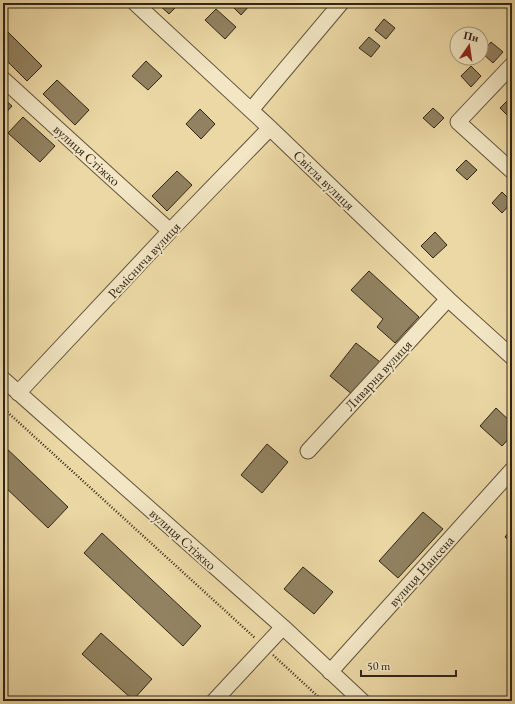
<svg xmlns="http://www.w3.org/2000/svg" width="515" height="704" font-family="'EB Garamond',serif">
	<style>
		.building { fill: #928261; stroke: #312518 }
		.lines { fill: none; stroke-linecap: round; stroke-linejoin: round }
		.minor-casing { stroke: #60523b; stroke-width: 17 }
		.path { stroke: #312518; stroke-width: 2.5; stroke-dasharray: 1 2; stroke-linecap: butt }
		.minor { stroke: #f2e6c4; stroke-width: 15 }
		.labels { text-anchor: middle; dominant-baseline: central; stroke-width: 4; stroke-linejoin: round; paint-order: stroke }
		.street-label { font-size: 14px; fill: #312518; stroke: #f2e6c4 }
	</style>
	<rect width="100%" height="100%" fill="#ebd8a5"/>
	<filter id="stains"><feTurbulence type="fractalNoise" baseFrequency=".005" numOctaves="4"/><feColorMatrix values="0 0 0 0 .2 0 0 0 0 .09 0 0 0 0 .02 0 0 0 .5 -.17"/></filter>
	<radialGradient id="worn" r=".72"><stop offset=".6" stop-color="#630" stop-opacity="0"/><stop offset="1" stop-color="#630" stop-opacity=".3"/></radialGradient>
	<!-- building -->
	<path class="building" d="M 157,3 L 180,3 L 169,14 Z
		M 229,3 L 250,3 L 251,4 L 241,15 Z
		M 216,9 L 236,27 L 225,39 L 205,20 Z
		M 384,19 L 395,28 L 386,39 L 375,30 Z
		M 8,32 L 42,66 L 27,81 L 3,57 L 3,37 Z
		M 369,37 L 380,46 L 371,57 L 359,48 Z
		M 491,42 L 503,52 L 493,63 L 482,53 Z
		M 146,61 L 162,76 L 148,90 L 132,76 Z
		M 471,66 L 481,76 L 471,87 L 461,76 Z
		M 57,80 L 89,110 L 75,125 L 43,94 Z
		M 3,98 L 12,106 L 3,116 Z
		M 510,98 L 512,100 L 512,117 L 510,118 L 500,108 Z
		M 433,108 L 444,118 L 434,128 L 423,118 Z
		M 200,109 L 215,124 L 201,139 L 186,124 Z
		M 23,117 L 55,146 L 40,162 L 8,133 Z
		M 466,160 L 477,170 L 467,180 L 456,170 Z
		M 177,171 L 192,185 L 167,211 L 152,196 Z
		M 502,192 L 512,202 L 502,213 L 492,203 Z
		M 435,232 L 447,245 L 433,258 L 421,246 Z
		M 369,271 L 419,317 L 395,343 L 377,327 L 383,319 L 351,290 Z
		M 356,343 L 380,362 L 353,395 L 330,376 Z
		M 496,408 L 512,423 L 512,435 L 502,446 L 480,426 Z
		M 267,444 L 288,462 L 262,493 L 241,475 Z
		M 3,445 L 68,507 L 48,528 L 3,485 Z
		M 423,512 L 443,529 L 398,578 L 379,561 Z
		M 512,528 L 512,543 L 505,537 Z
		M 102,533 L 201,626 L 183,646 L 84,553 Z
		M 303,567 L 333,592 L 314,614 L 284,589 Z
		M 101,633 L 152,679 L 133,700 L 82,654 Z"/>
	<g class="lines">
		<defs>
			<path id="minor" d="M 135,3 L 270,128 L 448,299 L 512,357
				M 512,65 L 458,122 L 512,171
				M 3,79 L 170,231
				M 251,110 L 341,3
				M 3,379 L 283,627 L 362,701
				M 18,393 L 170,231 L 270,128
				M 308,451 L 448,299
				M 330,672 L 512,470
				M 214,701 L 283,627"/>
		</defs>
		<!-- minor casing -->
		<use href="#minor" class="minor-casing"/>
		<!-- path -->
		<path class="path" d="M 3,408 L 255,638
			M 273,655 L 323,701"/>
		<!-- minor -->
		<use href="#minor" class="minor"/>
	</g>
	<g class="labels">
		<!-- street labels -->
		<g class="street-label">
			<text transform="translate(87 155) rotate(42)">вулиця Стіжко</text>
			<text transform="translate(324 180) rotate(44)">Світла вулиця</text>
			<text transform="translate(144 260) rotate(-47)">Реміснича вулиця</text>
			<text transform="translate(378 375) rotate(-47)">Ливарна вулиця</text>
			<text transform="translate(183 539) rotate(42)">вулиця Стіжко</text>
			<text transform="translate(421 571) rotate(-48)">вулиця Нансена</text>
		</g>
	</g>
	<!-- margin -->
	<rect width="515" height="704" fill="none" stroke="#ebd8a5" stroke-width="16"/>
	<rect x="4" y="4" width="507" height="696" fill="none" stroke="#312518" stroke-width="2"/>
	<rect x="8" y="8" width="499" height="688" fill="none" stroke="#312518"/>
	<!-- north arrow -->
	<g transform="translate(469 46) rotate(13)"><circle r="19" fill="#f2e6c4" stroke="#a5997f"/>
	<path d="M0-3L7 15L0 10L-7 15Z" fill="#8f2418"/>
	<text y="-6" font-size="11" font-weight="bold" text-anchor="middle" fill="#312518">Пн</text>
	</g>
	<!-- scale -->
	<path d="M361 670v6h95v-6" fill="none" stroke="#312518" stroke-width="2"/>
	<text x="367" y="670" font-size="12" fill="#312518" stroke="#f2e6c4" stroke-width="3" paint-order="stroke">50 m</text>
	<rect width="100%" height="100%" filter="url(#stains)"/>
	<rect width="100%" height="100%" fill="url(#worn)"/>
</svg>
